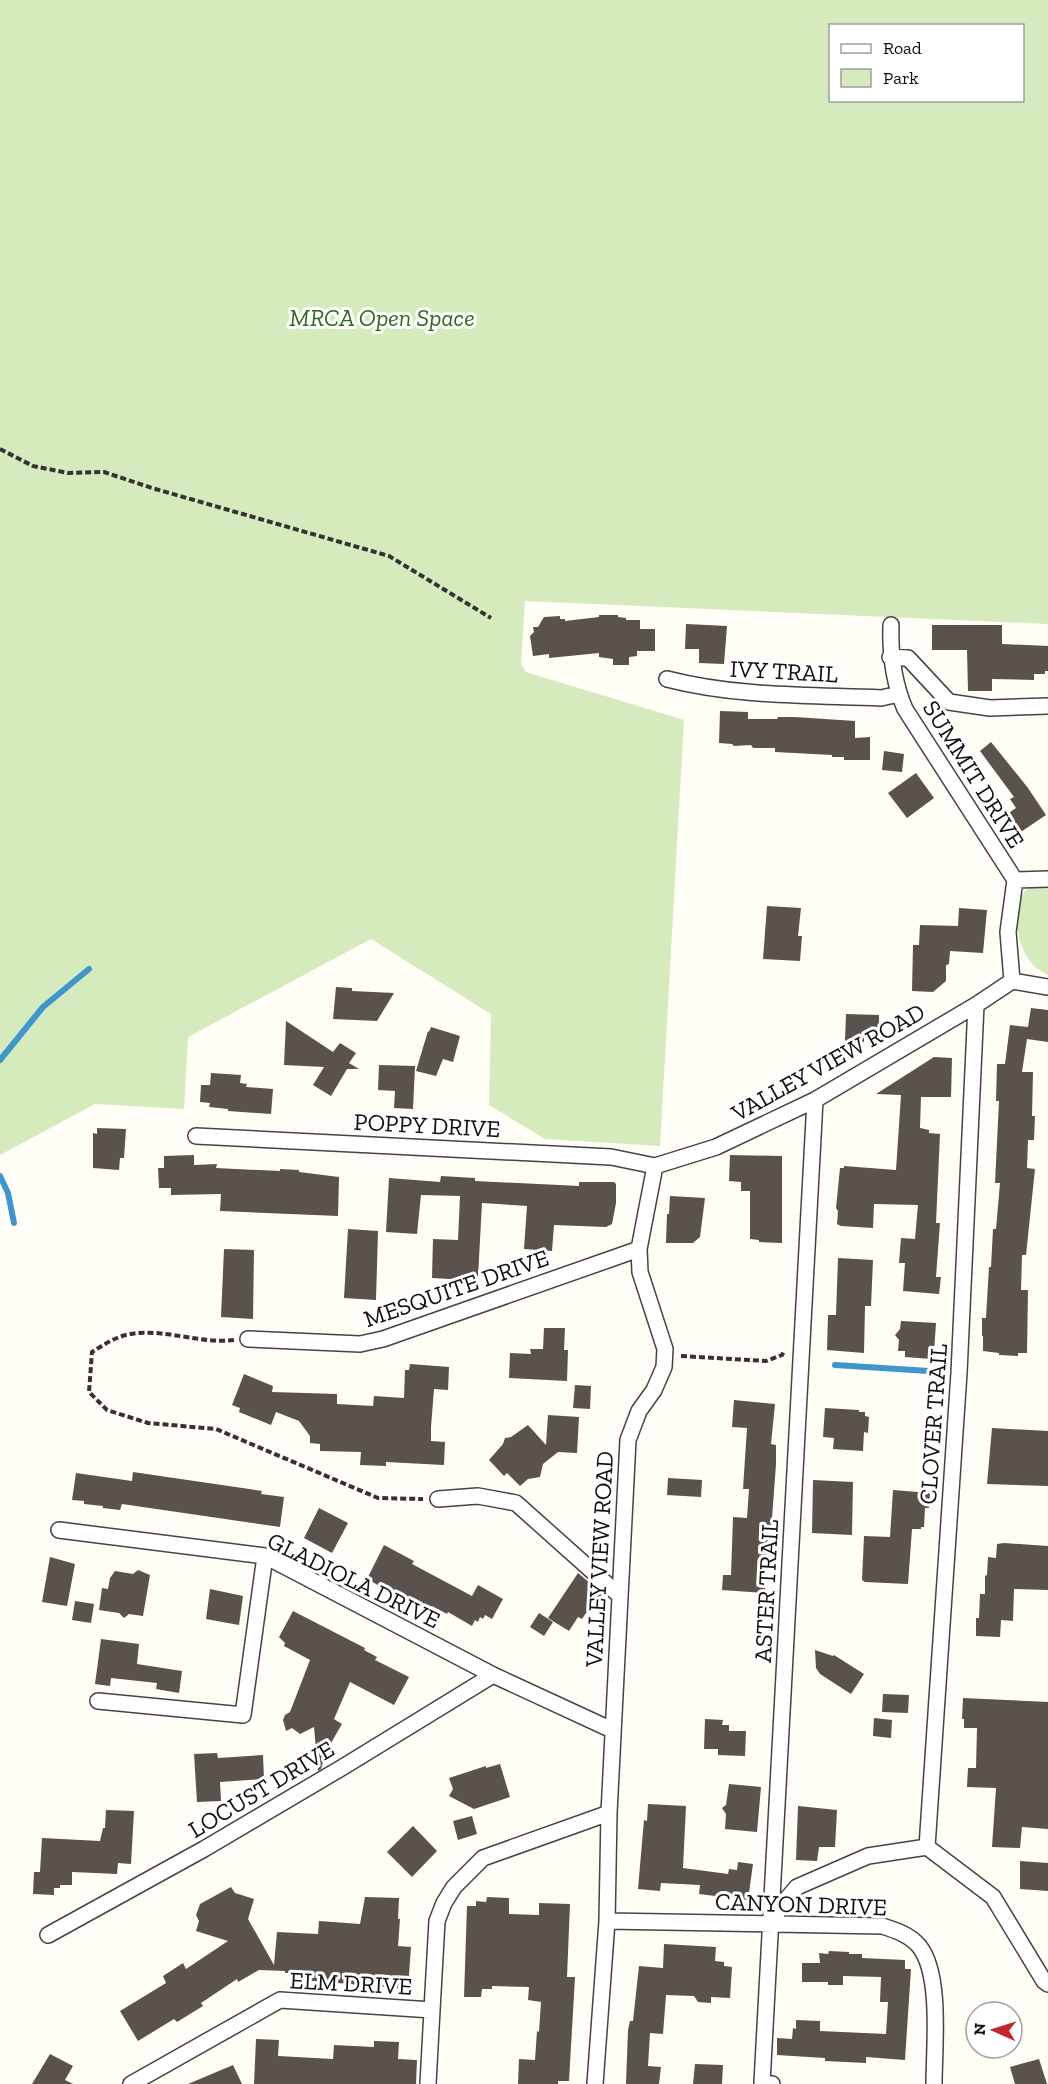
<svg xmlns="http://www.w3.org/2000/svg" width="1048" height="2084" font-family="'Zilla Slab',serif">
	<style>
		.green { fill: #d5ebbd; fill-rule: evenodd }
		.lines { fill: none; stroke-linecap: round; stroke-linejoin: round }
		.stream { stroke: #3f96cf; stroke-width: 6 }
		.building { fill: #5a524d }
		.street-casing { stroke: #444; stroke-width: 18 }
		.path { stroke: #333; stroke-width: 4; stroke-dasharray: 6 3; stroke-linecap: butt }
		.street { stroke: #fff; stroke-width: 15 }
		.labels { text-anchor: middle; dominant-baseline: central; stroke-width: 6; stroke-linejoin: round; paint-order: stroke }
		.park-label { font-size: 24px; font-style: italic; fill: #2f6b1f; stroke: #fff }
		.street-label { font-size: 24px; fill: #111; stroke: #fff }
	</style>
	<rect width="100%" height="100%" fill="#fffdf5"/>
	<!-- green -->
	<path class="green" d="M 0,0 L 1048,0 L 1048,624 L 525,601 L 521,664 L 526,672 L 684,720 L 660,1146 L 545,1139 L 489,1105 L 491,1014 L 371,939 L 188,1037 L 184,1109 L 95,1104 L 0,1155 ZM 830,26 L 1022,26 L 1022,100 L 830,100 Z
		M 1033,885 L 1048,886 L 1048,975 C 1042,971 1036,969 1032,964 C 1018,948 1011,914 1022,895 C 1024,891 1030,888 1033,885 Z"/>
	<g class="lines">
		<!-- stream -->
		<path class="stream" d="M 0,1060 L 43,1007 L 89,969
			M 0,1176 L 8,1193 L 14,1223
			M 835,1365 L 944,1372"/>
	</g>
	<!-- building -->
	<path class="building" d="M 599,615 L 618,615 L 618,617 L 626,618 L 626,620 L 640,620 L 640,629 L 655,629 L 655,651 L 637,651 L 637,656 L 629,657 L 629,665 L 613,665 L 613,659 L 599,657 L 599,653 L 549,658 L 549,654 L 533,656 L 530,636 L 534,632 L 533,627 L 538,627 L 544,617 L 560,616 L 560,619 L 565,619 L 565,621 L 599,617 Z
		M 686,624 L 727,626 L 724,664 L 699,663 L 699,649 L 685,649 Z
		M 932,625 L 1002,625 L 1002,644 L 1048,646 L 1048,671 L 1045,671 L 1045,674 L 1034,674 L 1034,680 L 992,679 L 992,691 L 968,691 L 967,650 L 932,650 Z
		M 720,711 L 748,712 L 748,719 L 777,719 L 778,717 L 795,717 L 855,721 L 855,738 L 870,737 L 870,760 L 844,760 L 844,757 L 832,757 L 832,755 L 775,752 L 775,748 L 753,748 L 751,745 L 734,746 L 732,744 L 719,743 Z
		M 991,742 L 1028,788 L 1046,815 L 1015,836 L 1003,817 L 1016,808 L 1010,799 L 1014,797 L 980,751 Z
		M 884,751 L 904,754 L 902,772 L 882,770 Z
		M 916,773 L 934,798 L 907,818 L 888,793 Z
		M 767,906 L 801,908 L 798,936 L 802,936 L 800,961 L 763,959 Z
		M 959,908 L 987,910 L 983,953 L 950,951 L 949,964 L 946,965 L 946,981 L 933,992 L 912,991 L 913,945 L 919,945 L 920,925 L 958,926 Z
		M 336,987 L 352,988 L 352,991 L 394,993 L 377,1021 L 333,1019 Z
		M 1031,1008 L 1048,1010 L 1048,1042 L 1027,1039 L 1022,1072 L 1033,1072 L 1032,1116 L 1035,1116 L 1034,1140 L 1028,1140 L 1027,1168 L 1035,1169 L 1026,1255 L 1022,1255 L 1021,1290 L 1028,1290 L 1027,1353 L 1018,1353 L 1018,1356 L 999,1355 L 999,1353 L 983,1351 L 983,1336 L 982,1336 L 982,1318 L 986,1318 L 989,1267 L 991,1267 L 993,1229 L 996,1229 L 1000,1183 L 995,1183 L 999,1101 L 996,1101 L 997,1064 L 1005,1064 L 1010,1025 L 1028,1027 Z
		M 846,1014 L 879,1015 L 879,1032 L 864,1031 L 864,1042 L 845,1041 Z
		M 286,1021 L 333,1052 L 340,1043 L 356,1053 L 349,1063 L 359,1069 L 347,1069 L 331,1096 L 313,1085 L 324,1067 L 284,1065 Z
		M 431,1027 L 460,1036 L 453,1062 L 443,1059 L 436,1076 L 416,1071 L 428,1031 L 429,1032 Z
		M 934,1057 L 952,1058 L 951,1097 L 921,1097 L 920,1128 L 929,1130 L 929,1133 L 940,1134 L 936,1223 L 940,1223 L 936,1277 L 941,1277 L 939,1294 L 903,1291 L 905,1263 L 899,1263 L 901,1238 L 915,1239 L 918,1205 L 874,1204 L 873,1228 L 841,1226 L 837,1224 L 838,1211 L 836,1208 L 840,1168 L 844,1168 L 844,1166 L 896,1170 L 901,1095 L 876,1094 Z
		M 379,1065 L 415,1066 L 413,1109 L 394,1108 L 395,1091 L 378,1090 Z
		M 211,1073 L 241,1075 L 240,1083 L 247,1084 L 246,1087 L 273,1089 L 271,1114 L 228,1111 L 228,1109 L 209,1107 L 210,1103 L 200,1102 L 201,1085 L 210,1085 Z
		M 97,1128 L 126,1129 L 124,1158 L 120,1158 L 119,1170 L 93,1168 L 93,1133 L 97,1134 Z
		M 194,1155 L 194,1165 L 217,1164 L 216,1168 L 280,1171 L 280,1169 L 299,1170 L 299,1172 L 339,1177 L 338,1216 L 220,1211 L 221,1194 L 171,1195 L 171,1188 L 159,1188 L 158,1168 L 164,1168 L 164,1156 Z
		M 730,1155 L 782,1156 L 782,1243 L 759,1242 L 759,1240 L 750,1239 L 750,1191 L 741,1191 L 741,1182 L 729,1181 Z
		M 441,1176 L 475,1178 L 475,1181 L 579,1186 L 579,1182 L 614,1182 L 616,1184 L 616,1203 L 612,1224 L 606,1227 L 554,1225 L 552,1251 L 524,1249 L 527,1206 L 482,1203 L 478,1277 L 468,1276 L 468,1280 L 432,1278 L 433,1239 L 458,1240 L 460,1196 L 421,1195 L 417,1234 L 386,1232 L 389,1178 L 440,1182 Z
		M 670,1196 L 705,1198 L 700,1237 L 693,1243 L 666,1243 L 667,1214 L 669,1214 Z
		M 348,1229 L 378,1231 L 376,1300 L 344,1298 Z
		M 224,1249 L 254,1250 L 253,1319 L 221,1317 Z
		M 838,1258 L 873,1260 L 871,1306 L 865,1306 L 864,1353 L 827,1350 L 828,1315 L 836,1315 Z
		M 901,1321 L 936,1323 L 934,1352 L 931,1352 L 931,1359 L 905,1357 L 905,1351 L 898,1351 L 899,1340 L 895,1335 L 900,1329 Z
		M 544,1328 L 565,1328 L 564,1350 L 568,1350 L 567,1381 L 509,1378 L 510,1353 L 531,1354 L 530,1349 L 543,1349 Z
		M 410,1364 L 449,1367 L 448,1390 L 434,1389 L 431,1427 L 431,1441 L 445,1442 L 444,1465 L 386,1462 L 386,1466 L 360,1465 L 361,1452 L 320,1451 L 320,1444 L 310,1443 L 310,1436 L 299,1421 L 276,1412 L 271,1425 L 239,1412 L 240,1408 L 232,1405 L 244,1374 L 273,1386 L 272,1392 L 337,1394 L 337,1404 L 373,1406 L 374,1396 L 404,1398 L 405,1370 L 409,1370 Z
		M 575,1385 L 591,1386 L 590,1409 L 573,1408 Z
		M 734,1400 L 775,1404 L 771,1444 L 776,1445 L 776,1464 L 771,1532 L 768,1532 L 765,1593 L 722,1590 L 723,1575 L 731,1575 L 733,1517 L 747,1518 L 749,1489 L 743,1489 L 747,1428 L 732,1427 Z
		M 825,1408 L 859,1410 L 859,1412 L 865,1412 L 865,1416 L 869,1417 L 868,1433 L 864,1432 L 863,1451 L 833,1449 L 834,1438 L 823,1437 Z
		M 548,1415 L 579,1417 L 577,1453 L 558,1452 L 543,1464 L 540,1477 L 528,1479 L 520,1486 L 507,1473 L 504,1476 L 489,1460 L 503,1444 L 505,1438 L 511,1437 L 528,1425 L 546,1445 Z
		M 992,1428 L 1048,1431 L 1048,1486 L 987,1484 Z
		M 133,1472 L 262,1491 L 261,1494 L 284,1497 L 280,1527 L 122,1504 L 120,1510 L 103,1508 L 103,1506 L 84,1504 L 84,1501 L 72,1500 L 76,1473 L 132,1481 Z
		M 668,1478 L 702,1480 L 701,1497 L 667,1495 Z
		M 813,1480 L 853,1482 L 852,1535 L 812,1533 Z
		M 893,1490 L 930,1493 L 929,1508 L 925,1508 L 924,1527 L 921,1527 L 921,1529 L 912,1529 L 908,1584 L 865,1582 L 862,1580 L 864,1536 L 890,1537 Z
		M 319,1508 L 348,1523 L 332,1553 L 304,1538 Z
		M 1004,1543 L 1048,1546 L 1048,1590 L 1014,1589 L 1013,1621 L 1001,1620 L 1000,1637 L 976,1636 L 976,1618 L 979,1618 L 980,1594 L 985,1594 L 985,1576 L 987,1575 L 988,1557 L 996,1558 L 997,1544 Z
		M 384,1545 L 414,1561 L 412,1564 L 472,1596 L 478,1585 L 503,1599 L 492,1619 L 485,1615 L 483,1619 L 480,1617 L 478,1622 L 475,1620 L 472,1626 L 448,1612 L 447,1614 L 432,1606 L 431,1608 L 398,1592 L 396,1595 L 367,1579 Z
		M 50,1557 L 75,1564 L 67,1606 L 42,1602 Z
		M 138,1570 L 150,1575 L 143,1616 L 129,1614 L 124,1618 L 119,1613 L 99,1610 L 102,1588 L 108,1589 L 110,1578 L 115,1571 L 133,1574 Z
		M 578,1573 L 603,1594 L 596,1607 L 592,1604 L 582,1619 L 578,1617 L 569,1631 L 548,1618 Z
		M 210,1589 L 243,1596 L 239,1625 L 206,1619 Z
		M 75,1601 L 94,1604 L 91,1623 L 72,1620 Z
		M 293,1611 L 365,1648 L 364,1650 L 377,1657 L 375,1660 L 409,1677 L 394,1705 L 350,1682 L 334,1719 L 342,1724 L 331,1743 L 328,1744 L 321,1769 L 318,1771 L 314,1727 L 300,1734 L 292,1728 L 286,1731 L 283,1720 L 285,1715 L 290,1712 L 310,1660 L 284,1646 L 285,1643 L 279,1637 Z
		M 539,1613 L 553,1622 L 544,1636 L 530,1627 Z
		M 101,1639 L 139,1644 L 137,1664 L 182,1671 L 179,1693 L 156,1689 L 157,1683 L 111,1678 L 110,1686 L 95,1684 Z
		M 815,1650 L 833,1656 L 834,1655 L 864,1674 L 851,1694 L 820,1674 L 816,1668 Z
		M 883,1694 L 909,1695 L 908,1713 L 882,1712 Z
		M 963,1698 L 1048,1702 L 1048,1829 L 1022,1827 L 1020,1848 L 992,1847 L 996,1788 L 967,1787 L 968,1768 L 976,1768 L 977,1728 L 964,1728 L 964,1719 L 962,1719 Z
		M 874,1718 L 892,1720 L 891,1738 L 873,1736 Z
		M 705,1719 L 723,1720 L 722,1725 L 729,1725 L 729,1731 L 746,1731 L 745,1756 L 718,1755 L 718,1749 L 704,1749 Z
		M 217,1753 L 218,1758 L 263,1755 L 264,1779 L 220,1782 L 221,1801 L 197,1802 L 194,1754 Z
		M 500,1764 L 510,1797 L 474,1809 L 449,1796 L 453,1789 L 449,1778 L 486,1766 L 486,1768 Z
		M 729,1784 L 761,1787 L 757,1832 L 725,1829 L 726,1814 L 722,1808 L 726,1805 Z
		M 648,1804 L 686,1806 L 683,1868 L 728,1874 L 729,1869 L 737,1870 L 738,1862 L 753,1864 L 748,1900 L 699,1894 L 700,1885 L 661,1883 L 660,1891 L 638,1889 L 644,1820 L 647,1821 Z
		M 798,1806 L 837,1810 L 835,1847 L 819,1847 L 817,1861 L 796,1860 Z
		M 106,1810 L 134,1811 L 131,1864 L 118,1863 L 117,1874 L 72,1872 L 72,1885 L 60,1885 L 60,1888 L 54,1888 L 54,1895 L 33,1894 L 34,1872 L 40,1872 L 42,1838 L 100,1841 L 103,1828 L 105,1828 Z
		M 472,1816 L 477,1834 L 458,1840 L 453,1821 Z
		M 413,1826 L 437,1851 L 412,1877 L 387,1852 Z
		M 1020,1861 L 1048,1863 L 1048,1891 L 1020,1889 Z
		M 231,1887 L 235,1893 L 254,1899 L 248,1919 L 274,1965 L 277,1932 L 318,1934 L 319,1921 L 360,1924 L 365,1897 L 399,1898 L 398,1919 L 400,1919 L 398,1946 L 411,1947 L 408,1989 L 290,1979 L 290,1973 L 285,1973 L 285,1971 L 259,1970 L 238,1982 L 237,1979 L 201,2003 L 203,2006 L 177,2022 L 174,2019 L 138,2041 L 120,2011 L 166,1983 L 163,1976 L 183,1963 L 186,1969 L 228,1941 L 196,1931 L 199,1921 L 196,1915 L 200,1904 Z
		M 487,1897 L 509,1898 L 509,1914 L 539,1915 L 539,1903 L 570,1904 L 567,1977 L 575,1977 L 569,2081 L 558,2081 L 558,2084 L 518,2084 L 519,2059 L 535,2060 L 537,2031 L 539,2032 L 541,2002 L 528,2000 L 529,1987 L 492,1986 L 492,1989 L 482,1989 L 481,1997 L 464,1997 L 467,1906 L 476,1906 L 476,1901 L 486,1902 Z
		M 664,1944 L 716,1947 L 715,1961 L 724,1962 L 724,1966 L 732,1967 L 730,1998 L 711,1997 L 711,2003 L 698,2002 L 694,1996 L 666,1995 L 663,2034 L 650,2033 L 648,2066 L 661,2067 L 659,2084 L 626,2084 L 628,2030 L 630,2021 L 633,2021 L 639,1966 L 663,1968 Z
		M 829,1951 L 849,1952 L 849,1954 L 862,1954 L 862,1958 L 905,1960 L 905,1969 L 911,1969 L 905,2060 L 866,2057 L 866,2063 L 825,2061 L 825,2058 L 777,2055 L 777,2038 L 792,2039 L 793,2028 L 796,2029 L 796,2020 L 820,2021 L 820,2031 L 886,2034 L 888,2002 L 880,2002 L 881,1977 L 843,1976 L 843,1985 L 828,1985 L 828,1982 L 802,1982 L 802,1963 L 820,1963 L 819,1953 L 828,1954 Z
		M 256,2039 L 279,2040 L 278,2056 L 333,2059 L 334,2045 L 374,2047 L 374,2041 L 399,2042 L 398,2059 L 417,2060 L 416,2084 L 254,2084 Z
		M 50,2054 L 73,2066 L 65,2080 L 73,2084 L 32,2084 Z
		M 1039,2059 L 1047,2084 L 1015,2084 L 1010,2067 Z
		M 695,2064 L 723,2065 L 722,2084 L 693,2084 Z
		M 233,2065 L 242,2084 L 188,2084 Z"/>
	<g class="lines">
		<defs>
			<path id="street" d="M 891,625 C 890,654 893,681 905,709 L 1015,880 L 1008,932 L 1012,981
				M 890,657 L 908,658 L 949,702 L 990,708 L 1048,706
				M 667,679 C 737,697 810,695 881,698 L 899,694
				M 1015,880 L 1048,879
				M 196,1136 L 611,1157 L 655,1166
				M 655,1166 L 716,1147 L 815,1100 L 976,1005 L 1012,981 L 1048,987
				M 248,1339 L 360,1344 L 383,1339 L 639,1249
				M 438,1499 L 478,1496 L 516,1503 L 619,1595
				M 59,1530 L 265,1556 L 493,1675 L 612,1730
				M 98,1701 L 243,1715 L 265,1556
				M 927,1847 L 959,1373 L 976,1005
				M 607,1921 L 882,1926 C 895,1930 910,1935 919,1946 C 942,1974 934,2048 934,2084
				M 771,1922 L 785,1901 L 797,1887 L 868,1856 L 927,1847 L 993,1897 L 1044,1981 L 1048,1984
				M 48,1935 L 204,1849 L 343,1767 L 493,1675
				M 131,2084 L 280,2000 L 432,2010 L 437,1921 L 444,1903 L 454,1887 L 483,1858 L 609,1813
				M 428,2084 L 432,2010
				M 595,2084 L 607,1921 L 609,1813 L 628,1440 L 639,1411 L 654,1390 L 664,1367 L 665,1349 L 640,1272 L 639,1249 L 655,1166
				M 772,2084 L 762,2083 L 815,1100"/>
		</defs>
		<!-- street casing -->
		<use href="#street" class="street-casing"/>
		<!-- path -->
		<path class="path" d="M 0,449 L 33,466 L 68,473 L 104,472 L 152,488 L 389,556 L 491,618
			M 234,1340 C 197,1345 152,1323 117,1338 C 109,1341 100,1347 92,1352 L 89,1392 L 107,1410 L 148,1423 L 216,1429 L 378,1498 L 423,1499
			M 681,1356 L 766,1361 L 782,1355 L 784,1351"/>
		<!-- street -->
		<use href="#street" class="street"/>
	</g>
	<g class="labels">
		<!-- park labels -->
		<g class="park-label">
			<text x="382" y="317">MRCA Open Space</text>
		</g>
		<!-- street labels -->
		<g class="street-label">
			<text transform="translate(784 671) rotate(3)">IVY TRAIL</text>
			<text transform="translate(974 774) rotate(58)">SUMMIT DRIVE</text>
			<text transform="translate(828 1062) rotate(-29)">VALLEY VIEW ROAD</text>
			<text transform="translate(427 1125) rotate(3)">POPPY DRIVE</text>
			<text transform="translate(456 1288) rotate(-19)">MESQUITE DRIVE</text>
			<text transform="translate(933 1424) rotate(-86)">CLOVER TRAIL</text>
			<text transform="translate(599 1559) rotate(-87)">VALLEY VIEW ROAD</text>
			<text transform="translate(354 1580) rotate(26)">GLADIOLA DRIVE</text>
			<text transform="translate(766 1591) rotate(-87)">ASTER TRAIL</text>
			<text transform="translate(261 1789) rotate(-31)">LOCUST DRIVE</text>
			<text transform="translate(801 1904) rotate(2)">CANYON DRIVE</text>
			<text transform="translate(351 1983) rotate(3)">ELM DRIVE</text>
		</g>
	</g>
	<!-- legend -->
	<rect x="829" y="24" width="195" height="78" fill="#ffffff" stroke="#a0a0a0" stroke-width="1.5"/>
	<rect x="841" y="44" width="30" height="9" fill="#ffffff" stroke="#a0a0a0" stroke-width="1.5"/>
	<text x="883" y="54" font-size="18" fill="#111111">Road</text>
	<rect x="841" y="69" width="30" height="18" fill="#d5ebbd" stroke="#a0a0a0" stroke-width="1.5"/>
	<text x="883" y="84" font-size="18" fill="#111111">Park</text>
	<!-- north arrow -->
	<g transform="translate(994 2030) rotate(273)"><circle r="28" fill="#ffffff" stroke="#a0a0a0" stroke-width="1.5"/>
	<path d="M0-4.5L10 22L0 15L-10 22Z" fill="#c4262e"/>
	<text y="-9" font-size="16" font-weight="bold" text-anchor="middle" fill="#111111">N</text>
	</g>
</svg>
